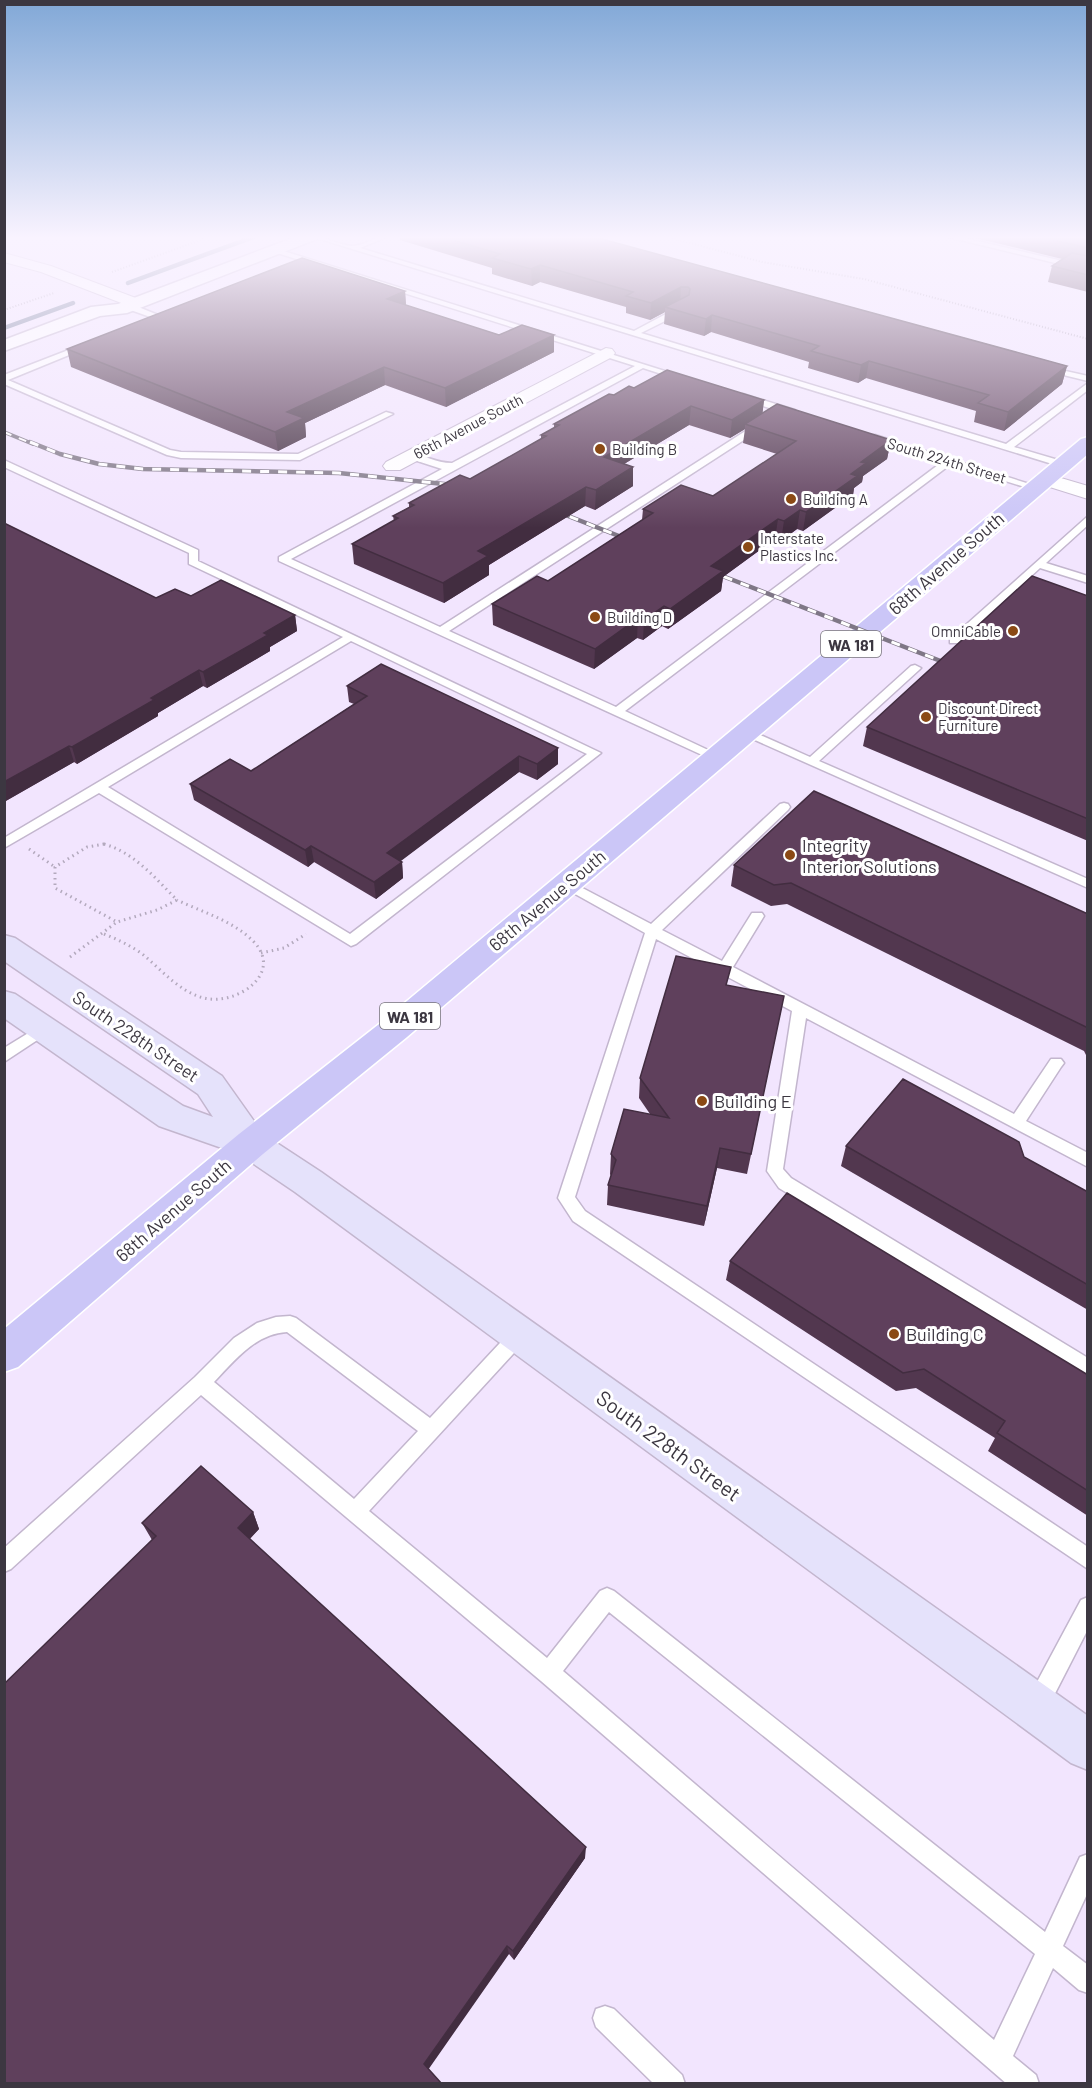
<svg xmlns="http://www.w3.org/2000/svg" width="1092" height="2088" font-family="Barlow,sans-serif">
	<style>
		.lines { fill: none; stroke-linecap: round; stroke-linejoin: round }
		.stream { stroke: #707a98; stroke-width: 4.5 }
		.service-casing { stroke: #c3b6ce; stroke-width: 3 }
		.minor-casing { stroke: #c3b6ce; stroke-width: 2 }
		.tertiary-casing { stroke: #c3b6ce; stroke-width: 3 }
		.secondary-casing { stroke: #c3b6ce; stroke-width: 3 }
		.primary-casing { stroke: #fff; stroke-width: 3 }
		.path-far1 { stroke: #b3a9bd; stroke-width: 2; stroke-dasharray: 1 2; stroke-linecap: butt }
		.path { stroke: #b3a9bd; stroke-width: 3; stroke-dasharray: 1.5 4; stroke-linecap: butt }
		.service { fill: #fff; fill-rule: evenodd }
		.minor { fill: #fff; fill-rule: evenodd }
		.tertiary { fill: #fff; fill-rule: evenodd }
		.secondary { fill: #e5e2fb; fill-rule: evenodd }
		.primary { fill: #cbc6f7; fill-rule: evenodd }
		.rail-far1-casing { stroke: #7f7786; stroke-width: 4 }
		.rail-casing { stroke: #7f7786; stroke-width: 4.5 }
		.rail-far1 { stroke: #fff; stroke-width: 2; stroke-dasharray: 8; stroke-linecap: butt }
		.rail { stroke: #fff; stroke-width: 3; stroke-dasharray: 9; stroke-linecap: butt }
		.wall { fill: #52374f }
		.shaded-wall { fill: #422d40 }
		.building { fill: #5f405c; stroke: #422d40; stroke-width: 1.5 }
		.poi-dot { fill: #8b4a15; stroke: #fff; stroke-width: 2 }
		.labels { text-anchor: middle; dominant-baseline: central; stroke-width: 6; stroke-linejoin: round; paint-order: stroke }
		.far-street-label { font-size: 15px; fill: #3c3741; stroke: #fff }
		.far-poi-label { font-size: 15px; fill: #3c3741; stroke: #fff; text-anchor: start }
		.shield { fill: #fff; stroke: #76737a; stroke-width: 1.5 }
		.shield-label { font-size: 16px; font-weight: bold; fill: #3c3741 }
		.street-label { font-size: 18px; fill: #3c3741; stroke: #fff }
		.poi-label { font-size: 18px; fill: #3c3741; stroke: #fff; text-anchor: start }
		.near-street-label { font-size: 21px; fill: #3c3741; stroke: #fff }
	</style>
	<rect width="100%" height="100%" fill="#f2e5fe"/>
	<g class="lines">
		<!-- stream -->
		<path class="stream" d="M 128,283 L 256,236
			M 4,328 L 73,303"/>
		<defs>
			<path id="service" d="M 310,236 C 325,236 338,245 352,246 C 364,246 376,236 389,236 L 360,248 L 634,331 L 679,307 L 685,307 L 685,311 L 641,333 L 1006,444 L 1088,383 L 1088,390 L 1014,447 L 1065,462 L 1065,466 L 1062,467 Z
				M 944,236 L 956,236 L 1088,267 L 1088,271 Z
				M 274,248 L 687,378 L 683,381 L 643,368 L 291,559 L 440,627 L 758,423 L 764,423 L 764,427 L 449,631 L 616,707 L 942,462 L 869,439 L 869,435 L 875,435 L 1039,487 L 1031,489 L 951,464 L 625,711 L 723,757 L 717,761 L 713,760 L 279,561 L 279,557 L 442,469 L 408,458 L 408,454 C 421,453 435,463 452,463 L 635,366 L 274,252 Z
				M 125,304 L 131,304 L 163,317 L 156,319 L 125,308 Z
				M 84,344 L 91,346 L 8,380 L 170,450 L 181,452 L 298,454 L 386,412 L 393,414 L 300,460 L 181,458 L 167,455 L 4,384 L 4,375 Z
				M 1043,366 L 1088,376 L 1088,381 L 1043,370 Z
				M 743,394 L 795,410 L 796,412 L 792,415 L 740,399 L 739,397 Z
				M 4,460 L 198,550 L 198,561 L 601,753 L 356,944 L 351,946 L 99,793 L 4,848 L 4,838 L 343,637 L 189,564 L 189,553 L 4,467 ZM 351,641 L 587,754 L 350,934 L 108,787 Z
				M 1088,516 L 1088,525 L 1046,563 L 1088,576 L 1088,583 L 1040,568 L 958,643 L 950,643 L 950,639 Z
				M 915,665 L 921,668 L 919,670 L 819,761 L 1088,879 L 1088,888 L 739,733 L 741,730 L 749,730 L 810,757 L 911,666 Z
				M 784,803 L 788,804 L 790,807 L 788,810 L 662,930 L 722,961 L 752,913 L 762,913 L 764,916 L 733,967 L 1014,1114 L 1051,1059 L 1061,1059 L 1064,1063 L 1061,1067 L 1026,1121 L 1088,1153 L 1088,1167 L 806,1018 L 783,1169 L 791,1178 L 1088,1358 L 1088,1376 L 779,1188 L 767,1171 L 792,1011 L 656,939 L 575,1197 L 585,1211 L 1088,1547 L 1088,1569 L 573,1221 L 558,1198 L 645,933 L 559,885 L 561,882 L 571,882 L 651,924 L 780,804 Z
				M 43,1024 L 48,1025 L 50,1029 L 48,1033 L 4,1062 L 4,1048 Z
				M 290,1316 L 296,1318 L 430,1418 L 512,1330 L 518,1328 L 524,1330 L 527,1336 L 524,1342 L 369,1511 L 547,1658 L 600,1591 L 607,1588 L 614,1591 L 1045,1932 L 1080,1857 L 1088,1854 L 1088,1892 L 1063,1946 L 1088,1965 L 1088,1993 L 1079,1990 L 1053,1968 L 1013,2056 L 1036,2075 L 1039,2084 L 1007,2084 L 541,1681 L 201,1395 L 11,1569 L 4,1572 L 4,1548 L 195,1377 L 234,1338 L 257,1323 L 276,1317 ZM 287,1332 L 418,1431 L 354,1499 L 214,1382 C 235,1360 255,1334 287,1332 ZM 609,1612 L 1035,1954 L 994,2040 L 563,1671 Z
				M 1088,1597 L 1088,1629 L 1046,1711 L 1038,1714 L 1030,1711 L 1027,1703 L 1030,1695 L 1081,1600 Z
				M 605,2006 L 614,2009 L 682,2075 L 685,2084 L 654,2084 L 596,2027 L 593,2018 L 596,2009 Z"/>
			<path id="minor" d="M 4,253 L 51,266 L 141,300 L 143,303 L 141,306 L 129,306 L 41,272 L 4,262 Z
				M 606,348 L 612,349 L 615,353 L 612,357 L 400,470 L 386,470 L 383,466 L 386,462 Z
				M 1044,473 L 1088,486 L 1088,499 L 1037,483 L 1034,479 L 1037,475 Z"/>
			<path id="tertiary" d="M 298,236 L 320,236 L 317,239 L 127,313 L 100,316 L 4,351 L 4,340 L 91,307 L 118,304 Z"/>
			<path id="secondary" d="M 4,935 L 15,938 L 222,1076 L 263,1134 L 321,1172 L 1088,1716 L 1088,1770 L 1071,1763 L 295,1192 L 239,1154 L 159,1126 L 4,1018 L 4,991 L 15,994 L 183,1106 L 213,1117 L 198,1094 L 4,961 Z"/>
			<path id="primary" d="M 1088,437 L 1088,454 L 407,1037 L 263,1154 L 18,1367 L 4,1372 L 4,1329 L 239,1134 L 383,1021 L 1081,439 Z"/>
		</defs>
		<!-- service casing -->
		<use href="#service" class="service-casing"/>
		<!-- minor casing -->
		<use href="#minor" class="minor-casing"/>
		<!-- tertiary casing -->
		<use href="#tertiary" class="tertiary-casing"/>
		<!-- secondary casing -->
		<use href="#secondary" class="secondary-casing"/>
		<!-- primary casing -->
		<use href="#primary" class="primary-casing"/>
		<!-- path-far1 -->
		<path class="path-far1" d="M 663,236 L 762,262 L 864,279 L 1088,339
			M 112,272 L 212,236
			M 4,310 L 54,293"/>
		<!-- path -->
		<path class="path" d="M 104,844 C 135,853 155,878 177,900 L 157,910 L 117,922 L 55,888 L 55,867 L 87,847 Z
			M 29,849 L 55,867
			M 104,934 C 117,939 129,945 141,953 C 161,969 179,992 204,998 C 236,1006 284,974 254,942 C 234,921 202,912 177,900
			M 261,953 L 284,948 L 306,934
			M 70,957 L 117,922"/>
		<!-- service -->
		<use href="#service" class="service"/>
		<!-- minor -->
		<use href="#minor" class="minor"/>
		<!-- tertiary -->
		<use href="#tertiary" class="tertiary"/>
		<!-- secondary -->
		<use href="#secondary" class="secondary"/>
		<!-- primary -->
		<use href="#primary" class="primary"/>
		<defs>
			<path id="rail-far1" d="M 4,432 L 33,444"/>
			<path id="rail" d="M 30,442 L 60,454 L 99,464 L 143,469 L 339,473 L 463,486
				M 553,510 L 634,542
				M 707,570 L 956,667"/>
		</defs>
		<!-- rail-far1 casing -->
		<use href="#rail-far1" class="rail-far1-casing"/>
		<!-- rail casing -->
		<use href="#rail" class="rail-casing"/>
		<!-- rail-far1 -->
		<use href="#rail-far1" class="rail-far1"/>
		<!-- rail -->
		<use href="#rail" class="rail"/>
	</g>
	<!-- wall -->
	<path class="wall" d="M 399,236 L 591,236 L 1067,366 L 1062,384 L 1004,431 L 974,422 L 976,411 L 866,378 L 858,383 L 808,368 L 809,362 L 711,332 L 704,336 L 664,324 L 665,312 L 650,320 L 626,313 L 626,307 L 540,282 L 532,286 L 492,274 L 492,268 L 400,240 Z
		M 967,236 L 1088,236 L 1088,292 L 1048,282 L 1052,266 L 1062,259 Z
		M 405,291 L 406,305 L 499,335 L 554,335 L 554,352 L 446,407 L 385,385 L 305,423 L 306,437 L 278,451 L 71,367 L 67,349 Z
		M 634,388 L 764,400 L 762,414 L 891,440 L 887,459 L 863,476 L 862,482 L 854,488 L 853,495 L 803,531 L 797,529 L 781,541 L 775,539 L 723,577 L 721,591 L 668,629 L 662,626 L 643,640 L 637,638 L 594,669 L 493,625 L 492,604 L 548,581 L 642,520 L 643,509 L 713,496 L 777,454 L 743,443 L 745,429 L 730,438 L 689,425 L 624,464 L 633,486 L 595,510 L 585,506 L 489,565 L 489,575 L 444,603 L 354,564 L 352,544 L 394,521 L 393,516 L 409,507 L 409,503 L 470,479 L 541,439 L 541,435 L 554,428 L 554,424 L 614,395 Z
		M 4,523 L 156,598 L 191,596 L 295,615 L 297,631 L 270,647 L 270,651 L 207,688 L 203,686 L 158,713 L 158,716 L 77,764 L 74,762 L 4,802 Z
		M 1088,596 L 1088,841 L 863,746 L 867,727 Z
		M 347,686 L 558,748 L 558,764 L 537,780 L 519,772 L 400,861 L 402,862 L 403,878 L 376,899 L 314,862 L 308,867 L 194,800 L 190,784 L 251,771 L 354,704 L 349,702 Z
		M 734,865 L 1088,914 L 1088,1059 L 1084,1051 L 787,904 L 771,906 L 731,886 Z
		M 728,986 L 784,996 L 747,1174 L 717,1168 L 704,1226 L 607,1205 L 608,1185 L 611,1176 L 610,1174 L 611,1154 L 650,1114 L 639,1098 L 640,1078 Z
		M 846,1146 L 1024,1157 L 1088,1192 L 1088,1310 L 841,1166 Z
		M 730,1261 L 1088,1375 L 1088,1516 L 988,1451 L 995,1438 L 916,1388 L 896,1391 L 726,1280 Z
		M 253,1512 L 259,1529 L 250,1539 L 585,1858 L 514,1960 L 509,1954 L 4,2084 L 152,1540 L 142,1523 Z"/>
	<!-- shaded-wall -->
	<path class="shaded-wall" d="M 540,265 L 540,282 L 532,286 L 531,269 Z
		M 681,287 L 680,304 L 665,307 L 665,312 L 650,320 L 651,303 Z
		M 405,291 L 406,308 L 387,299 Z
		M 712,315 L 711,332 L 704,336 L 706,319 Z
		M 554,335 L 554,352 L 446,407 L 445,388 Z
		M 869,361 L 866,378 L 858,383 L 861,365 Z
		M 1067,366 L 1062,384 L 1004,431 L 1008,412 Z
		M 384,367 L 385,385 L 305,423 L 306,437 L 278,451 L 275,432 L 287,412 Z
		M 764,400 L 762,418 L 745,424 L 745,429 L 730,438 L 732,420 Z
		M 691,406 L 689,425 L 604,476 L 604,457 Z
		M 891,440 L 887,459 L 863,476 L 862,482 L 854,488 L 853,495 L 803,531 L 806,512 L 851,474 L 861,462 Z
		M 633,467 L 633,486 L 595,510 L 596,490 Z
		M 586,487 L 585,506 L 489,565 L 489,575 L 444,603 L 443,583 L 478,551 Z
		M 800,510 L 797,529 L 781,541 L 784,521 Z
		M 778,519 L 775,539 L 723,577 L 721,591 L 668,629 L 670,609 L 711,566 Z
		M 664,606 L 662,626 L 643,640 L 644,620 Z
		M 295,615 L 297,631 L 270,647 L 270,651 L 207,688 L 203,672 L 264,633 Z
		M 638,618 L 637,638 L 594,669 L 595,649 Z
		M 199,670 L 203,686 L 158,713 L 158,716 L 77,764 L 72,747 L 151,698 Z
		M 69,746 L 74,762 L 4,802 L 4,782 Z
		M 558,748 L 558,764 L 537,780 L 537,764 Z
		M 519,756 L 519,772 L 389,870 L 387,853 Z
		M 311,846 L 314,862 L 308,867 L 305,850 Z
		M 402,862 L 403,878 L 376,899 L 374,882 Z
		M 720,1148 L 717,1168 L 704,1226 L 707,1206 Z
		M 253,1512 L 259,1529 L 244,1544 L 238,1528 Z
		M 586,1847 L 585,1858 L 514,1960 L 513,1951 Z
		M 507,1946 L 509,1954 L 428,2070 L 424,2064 Z"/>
	<!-- building -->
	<path class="building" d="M 439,236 L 591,236 L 1067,366 L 1008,412 L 978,403 L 989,395 L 869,361 L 861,365 L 811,351 L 819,346 L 712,315 L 706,319 L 665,307 L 689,295 L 690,289 L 688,287 L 681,287 L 651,303 L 626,296 L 633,292 L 540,265 L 531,269 L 492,258 L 500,254 Z
		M 1036,236 L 1088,236 L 1088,248 Z
		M 1072,253 L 1088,256 L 1088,275 L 1052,266 Z
		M 302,258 L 405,291 L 387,299 L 499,335 L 522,325 L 554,335 L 445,388 L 384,367 L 287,412 L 304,418 L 275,432 L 67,349 Z
		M 667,370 L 764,400 L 732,420 L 691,406 L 604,457 L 633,467 L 596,490 L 586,487 L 478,551 L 488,556 L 443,583 L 352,544 L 398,518 L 393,516 L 414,505 L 409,503 L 460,475 L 470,479 L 546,436 L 541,435 L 559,425 L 554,424 L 609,394 L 614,395 L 629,386 L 634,388 Z
		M 777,404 L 891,440 L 861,462 L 866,463 L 851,474 L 857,476 L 806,512 L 800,510 L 784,521 L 778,519 L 711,566 L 723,571 L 670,609 L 664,606 L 644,620 L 638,618 L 595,649 L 492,604 L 537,576 L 548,581 L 653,513 L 643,509 L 681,485 L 713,496 L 796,441 L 745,424 Z
		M 4,523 L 156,598 L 175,589 L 191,596 L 221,580 L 295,615 L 264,633 L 268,635 L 203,672 L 199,670 L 151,698 L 154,700 L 72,747 L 69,746 L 4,782 Z
		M 1032,576 L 1088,596 L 1088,819 L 867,727 Z
		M 381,664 L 558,748 L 537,764 L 519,756 L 387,853 L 402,862 L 374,882 L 311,846 L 305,850 L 190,784 L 230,759 L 251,771 L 367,696 L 347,686 Z
		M 814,791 L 1088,914 L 1088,1028 L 791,883 L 774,885 L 734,865 Z
		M 676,956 L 731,967 L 726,985 L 784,996 L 751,1154 L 720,1148 L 707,1206 L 608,1185 L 616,1160 L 611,1154 L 624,1109 L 669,1118 L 640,1078 Z
		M 903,1079 L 1019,1142 L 1024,1157 L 1088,1192 L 1088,1285 L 846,1146 Z
		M 787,1193 L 1088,1375 L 1088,1491 L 997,1433 L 1005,1421 L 924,1369 L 903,1373 L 730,1261 Z
		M 201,1466 L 253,1512 L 238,1528 L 586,1847 L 513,1951 L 507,1946 L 424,2064 L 442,2084 L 4,2084 L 4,1684 L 156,1536 L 142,1523 Z"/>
	<!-- sky -->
	<linearGradient id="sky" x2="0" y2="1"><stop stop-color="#81a8d7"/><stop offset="0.45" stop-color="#f9f3ff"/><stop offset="1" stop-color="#f9f3ff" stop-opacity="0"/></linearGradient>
	<rect width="1092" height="528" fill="url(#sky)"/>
	<!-- markers -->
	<g class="poi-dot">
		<circle cx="600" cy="449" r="6"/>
		<circle cx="791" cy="499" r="6"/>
		<circle cx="748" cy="547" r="6"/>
		<circle cx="595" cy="617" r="6"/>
		<circle cx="1013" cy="631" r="6"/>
		<circle cx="926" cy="717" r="6"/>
		<circle cx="790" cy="855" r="6"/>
		<circle cx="702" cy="1101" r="6"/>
		<circle cx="894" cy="1334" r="6"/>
	</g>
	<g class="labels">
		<!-- far-street labels -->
		<g class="far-street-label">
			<text transform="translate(468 426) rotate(-28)">66th Avenue South</text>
			<text transform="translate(947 460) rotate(17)">South 224th Street</text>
		</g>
		<!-- far-poi labels -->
		<g class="far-poi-label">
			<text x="612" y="449">Building B</text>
			<text x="803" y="499">Building A</text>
			<text x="760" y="538">Interstate<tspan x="760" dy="17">Plastics Inc.</tspan></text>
			<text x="607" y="617">Building D</text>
			<text x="1001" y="631" text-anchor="end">OmniCable</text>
			<text x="938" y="708">Discount Direct<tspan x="938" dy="17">Furniture</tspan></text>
		</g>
		<!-- shield labels -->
		<g class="shield">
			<rect x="821" y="631" width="60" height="26" rx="4.5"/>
			<rect x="380" y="1003" width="60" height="26" rx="4.5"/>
		</g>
		<g class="shield-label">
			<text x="851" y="644">WA 181</text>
			<text x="410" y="1016">WA 181</text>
		</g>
		<!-- street labels -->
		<g class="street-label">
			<text transform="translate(946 563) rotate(-41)">68th Avenue South</text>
			<text transform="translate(547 900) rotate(-40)">68th Avenue South</text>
			<text transform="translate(136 1036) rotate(34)">South 228th Street</text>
			<text transform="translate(173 1210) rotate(-41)">68th Avenue South</text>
		</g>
		<!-- poi labels -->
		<g class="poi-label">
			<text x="802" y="845">Integrity<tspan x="802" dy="21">Interior Solutions</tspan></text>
			<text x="714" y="1101">Building E</text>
			<text x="906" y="1334">Building C</text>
		</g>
		<!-- near-street labels -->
		<g class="near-street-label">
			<text transform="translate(669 1445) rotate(36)">South 228th Street</text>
		</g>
	</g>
	<!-- border -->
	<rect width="1092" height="2088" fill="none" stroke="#3c3741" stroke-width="12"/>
</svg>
